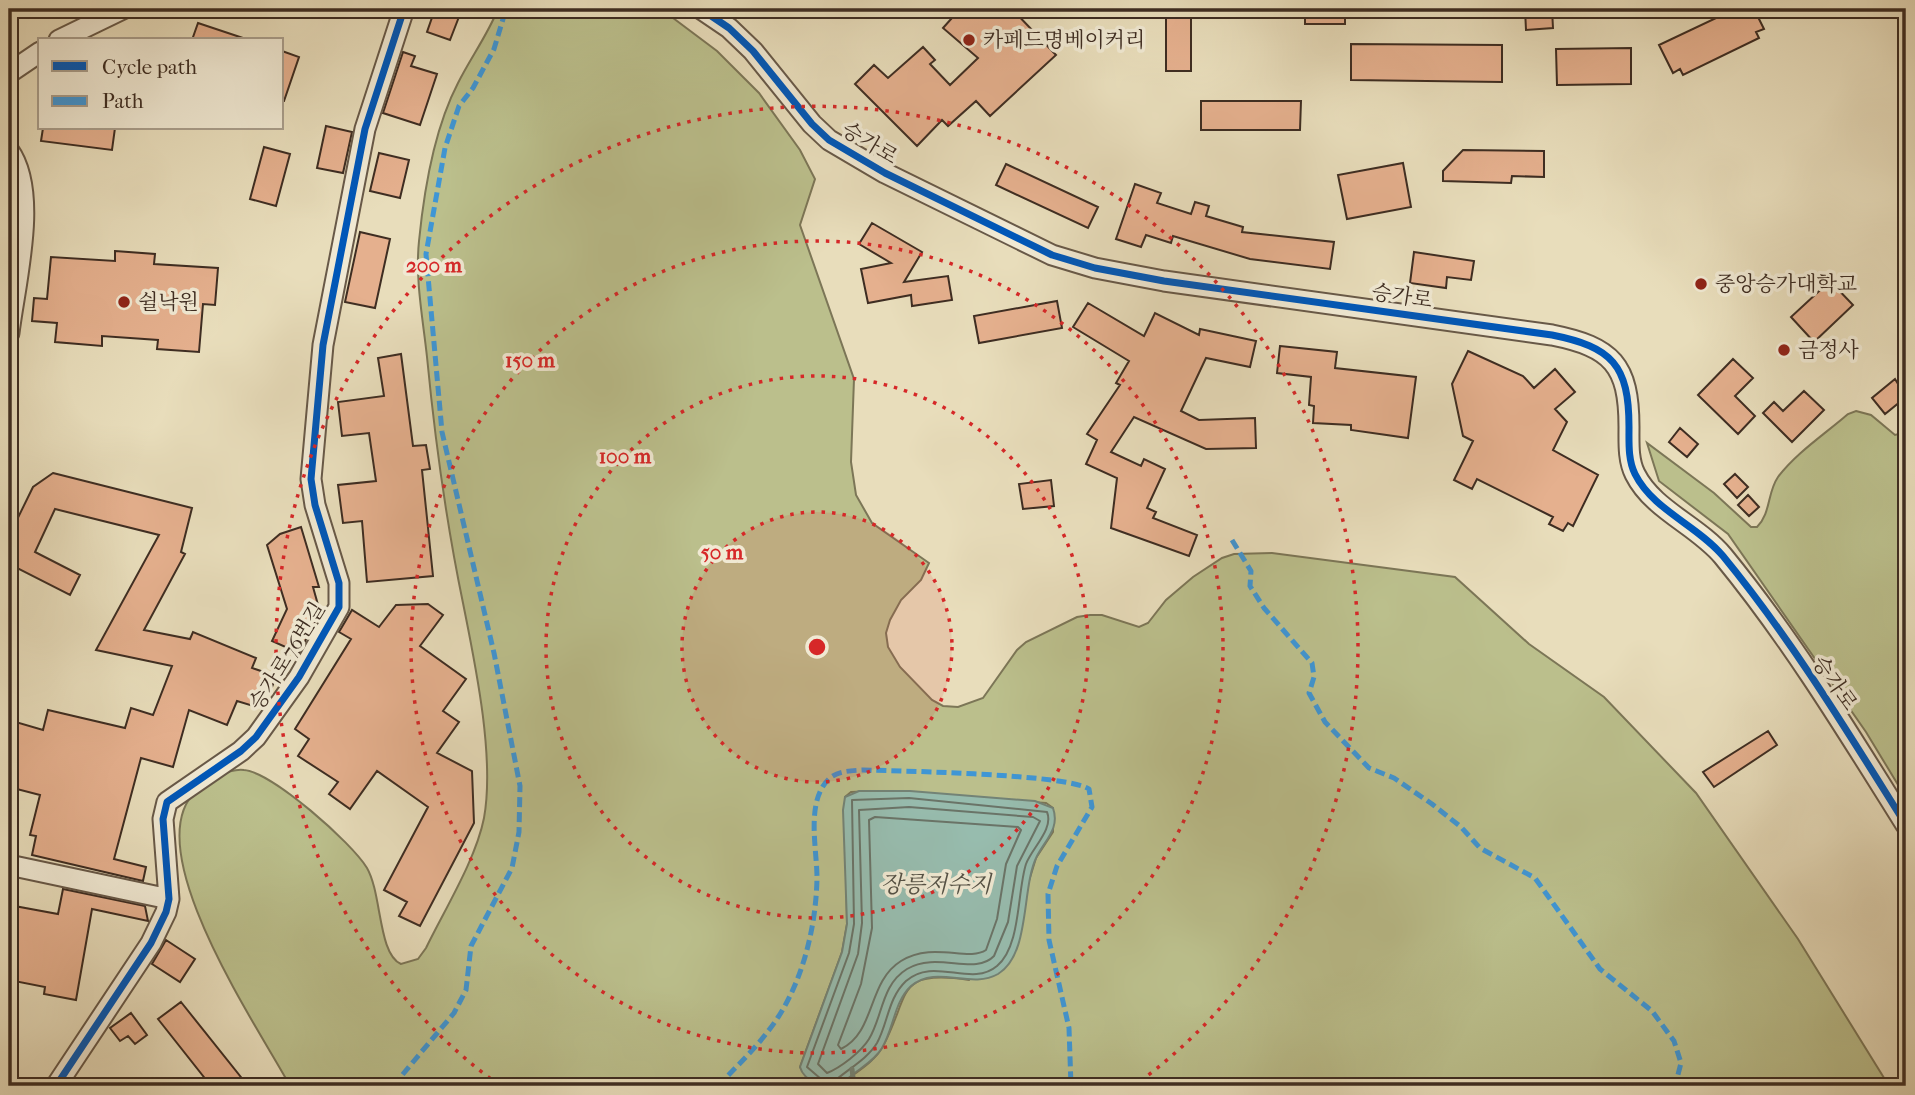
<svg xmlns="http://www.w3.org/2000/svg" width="1915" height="1095" font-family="'IM FELL French Canon','Noto Serif KR',serif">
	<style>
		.green { fill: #bbbf8c; stroke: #7c7657; stroke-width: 2 }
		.water { fill: #97bcae; stroke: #738376; stroke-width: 2 }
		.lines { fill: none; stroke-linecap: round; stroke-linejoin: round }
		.shore { stroke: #6a7468; stroke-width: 2 }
		.stream { stroke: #738376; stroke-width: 5 }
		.building { fill: #e5b08e; stroke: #3e2d22; stroke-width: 2 }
		.minor-casing { stroke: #685948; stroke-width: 23 }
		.minor { stroke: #f0e9d3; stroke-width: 19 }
		.quiet { stroke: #3f96d5; stroke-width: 5; stroke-dasharray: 10 5; stroke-linecap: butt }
		.cycleway-casing { stroke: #f0e9d3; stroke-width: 11 }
		.cycleway { stroke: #0057b8; stroke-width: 7 }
		.ring { fill: none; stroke: #d62828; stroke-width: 3.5; stroke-dasharray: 3.5 7 }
		.poi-dot { fill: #8f2418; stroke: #f0e9d3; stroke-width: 2.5 }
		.labels { text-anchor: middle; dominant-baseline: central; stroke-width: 7; stroke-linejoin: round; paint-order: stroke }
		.poi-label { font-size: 21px; fill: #3e2d22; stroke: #f0e9d3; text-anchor: start }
		.street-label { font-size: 21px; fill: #3e2d22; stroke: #f0e9d3 }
		.water-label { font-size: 23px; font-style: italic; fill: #545145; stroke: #f0e9d3 }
		.centre { fill: #d62828; stroke: #f0e9d3; stroke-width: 3.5 }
		.ring-label { font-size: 21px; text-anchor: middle; font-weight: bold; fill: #d62828; stroke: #f0e9d3; stroke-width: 7; stroke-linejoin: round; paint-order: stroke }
	</style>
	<rect width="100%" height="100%" fill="#e8ddbb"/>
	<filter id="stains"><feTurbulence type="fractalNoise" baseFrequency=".00286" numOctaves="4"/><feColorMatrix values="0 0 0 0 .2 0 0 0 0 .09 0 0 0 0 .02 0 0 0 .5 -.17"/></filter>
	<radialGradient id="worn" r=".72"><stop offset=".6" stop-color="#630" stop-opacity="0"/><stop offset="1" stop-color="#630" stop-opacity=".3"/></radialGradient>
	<!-- green -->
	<path class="green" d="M 498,9 L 661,9 L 717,51 L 759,93 L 800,150 L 815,179 L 800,225 L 854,379 L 851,462 L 856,495 L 872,523 L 929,563 L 921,580 L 901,600 L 890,620 L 886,633 L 888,647 L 900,667 L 932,700 L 943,706 L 958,707 L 983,698 L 1017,650 L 1026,642 L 1077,617 L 1090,615 L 1102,615 L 1139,627 L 1148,623 L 1166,600 L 1193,577 L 1222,558 L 1234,554 L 1272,553 L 1455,577 L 1529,644 L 1604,697 L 1696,793 L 1798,939 L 1889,1086 L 838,1086 C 853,1074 874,1063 883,1046 C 911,994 894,969 969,980 L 1028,884 L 1036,858 L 1053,832 L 1053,808 L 1046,803 L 875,791 L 851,792 L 845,797 L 847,924 L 842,952 L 800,1067 L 808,1079 L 820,1086 L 290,1086 C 260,1030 135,848 196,791 C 207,781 229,768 244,770 C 272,772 352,843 367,868 C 382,894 378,954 401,964 L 418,959 L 426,948 C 445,909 476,859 484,818 C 495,757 475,663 463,603 C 446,521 435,440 427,357 C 423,319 415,280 419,241 C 424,190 434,129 458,83 C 471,57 487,36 498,9 Z
		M 1856,411 L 1871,415 L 1895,435 L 1906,432 L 1906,798 L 1866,732 L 1728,534 L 1659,481 L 1647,443 L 1714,493 L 1751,527 L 1757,527 C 1771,513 1767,493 1778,477 C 1796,453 1825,434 1848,414 Z"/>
	<!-- water -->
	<path class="water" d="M 859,791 L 910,791 L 1035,801 L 1053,808 C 1060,828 1046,839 1037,856 C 1021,887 1031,954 998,974 C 970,990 937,964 911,986 C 894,1002 894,1028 882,1048 C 875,1060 862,1067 851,1076 C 841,1084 831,1091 818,1085 C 810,1081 802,1075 800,1067 L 842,952 L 847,924 L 843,810 L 845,797 Z"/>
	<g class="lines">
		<!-- shore -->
		<path class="shore" d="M 909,807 L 1033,817 L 1040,821 L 1017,866 L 1008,922 L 994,956 C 975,976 937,951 907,969 C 881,985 883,1016 869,1039 C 861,1052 840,1068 827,1073 L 818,1064 L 858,954 L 862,923 L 859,810 Z
			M 875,817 L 1018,827 L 1021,830 L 1006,864 L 997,919 L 986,950 C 968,962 933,941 901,961 C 867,982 876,1032 841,1049 L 838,1045 L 861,984 L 872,928 L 869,820 Z
			M 822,1086 L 821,1079 L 807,1067 L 849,953 L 854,924 L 852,800 L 909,798 L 1047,812 C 1054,829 1032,848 1026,864 C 1017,892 1021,946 997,966 C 971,988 934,956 906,981 C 888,998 888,1023 877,1043 C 868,1058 850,1068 837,1079 L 835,1086"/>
		<!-- stream -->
		<path class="stream" d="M 852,1069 L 854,1086"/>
	</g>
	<!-- building -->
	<path class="building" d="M 435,9 L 462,9 L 450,40 L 427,32 Z
		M 960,9 L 1012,9 L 1056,55 L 990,116 L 976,101 L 948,126 L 942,120 L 917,146 L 855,84 L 874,65 L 888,78 L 923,47 L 935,60 L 930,64 L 950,85 L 978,58 L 943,28 Z
		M 1166,9 L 1191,9 L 1191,71 L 1166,71 Z
		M 1305,9 L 1345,9 L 1345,24 L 1305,24 Z
		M 1525,9 L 1552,9 L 1553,28 L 1526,30 Z
		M 1735,9 L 1754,9 L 1764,29 L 1756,32 L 1759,38 L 1683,75 L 1680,69 L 1673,73 L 1659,45 Z
		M 198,23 L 243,38 L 243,40 L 192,40 Z
		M 1351,44 L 1502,45 L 1502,82 L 1351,80 Z
		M 1631,48 L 1631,84 L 1557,85 L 1556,49 Z
		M 282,51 L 299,57 L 284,101 L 282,101 Z
		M 403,52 L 415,56 L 411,66 L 437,74 L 420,125 L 383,113 Z
		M 1201,101 L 1301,101 L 1300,130 L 1201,130 Z
		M 326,126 L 352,132 L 343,173 L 317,168 Z
		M 43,128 L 115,128 L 112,150 L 41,141 Z
		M 264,147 L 290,154 L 276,206 L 250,199 Z
		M 1463,150 L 1544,151 L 1544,177 L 1512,176 L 1511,183 L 1443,181 L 1443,171 Z
		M 379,153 L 409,160 L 400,198 L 370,191 Z
		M 1403,163 L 1411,207 L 1347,219 L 1338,175 Z
		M 1006,164 L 1098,207 L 1088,228 L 996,185 Z
		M 1135,184 L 1161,193 L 1157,203 L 1191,214 L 1195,202 L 1209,206 L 1206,216 L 1243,227 L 1242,232 L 1334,242 L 1330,269 L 1250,259 L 1173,236 L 1171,243 L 1146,235 L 1141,247 L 1116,239 Z
		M 872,223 L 922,252 L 904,282 L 948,276 L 952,300 L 912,306 L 911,295 L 868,303 L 861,269 L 891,263 L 859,244 Z
		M 360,232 L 390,239 L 375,308 L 345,302 Z
		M 115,251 L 155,254 L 154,264 L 218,268 L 215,305 L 203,304 L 199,352 L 157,349 L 158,340 L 102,336 L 102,346 L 55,342 L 57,323 L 32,321 L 34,298 L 47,299 L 51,257 L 115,261 Z
		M 1414,252 L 1474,261 L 1471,280 L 1447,277 L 1446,288 L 1410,283 Z
		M 1830,281 L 1853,305 L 1814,342 L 1791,317 Z
		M 1057,301 L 1062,328 L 979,343 L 974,316 Z
		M 1088,303 L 1144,336 L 1155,313 L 1199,335 L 1200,329 L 1256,341 L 1250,367 L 1206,358 L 1181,411 L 1199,420 L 1255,418 L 1256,448 L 1206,449 L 1134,417 L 1111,452 L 1141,466 L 1144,459 L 1165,469 L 1147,508 L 1156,512 L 1153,518 L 1197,535 L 1189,556 L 1111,528 L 1117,478 L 1086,464 L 1097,440 L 1087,434 L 1120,385 L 1116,383 L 1129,361 L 1073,327 Z
		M 1280,346 L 1337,352 L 1335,368 L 1416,377 L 1408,438 L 1351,430 L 1351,425 L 1313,423 L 1314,406 L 1309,405 L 1311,377 L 1277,373 Z
		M 1468,351 L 1523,376 L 1534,388 L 1555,369 L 1575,392 L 1555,409 L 1567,422 L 1553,450 L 1598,475 L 1573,526 L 1568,523 L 1563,531 L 1549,524 L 1553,517 L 1477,479 L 1472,489 L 1454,480 L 1473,441 L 1463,436 L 1452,384 Z
		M 401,354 L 413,446 L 426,445 L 430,469 L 422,470 L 433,576 L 367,582 L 362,521 L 343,523 L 338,485 L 376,481 L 369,433 L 342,436 L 338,402 L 384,396 L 378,358 Z
		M 1733,359 L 1753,378 L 1735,396 L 1755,416 L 1738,434 L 1698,395 Z
		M 1895,379 L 1906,397 L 1885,414 L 1872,398 Z
		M 1804,391 L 1824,410 L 1792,442 L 1763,413 L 1774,402 L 1783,411 Z
		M 1680,428 L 1698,444 L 1687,457 L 1669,442 Z
		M 53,473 L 192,508 L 181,552 L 185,554 L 144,630 L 190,639 L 193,632 L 256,658 L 252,668 L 276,676 L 272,687 L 257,707 L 237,701 L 227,725 L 189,710 L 173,767 L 141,758 L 114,859 L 146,867 L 143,881 L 32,855 L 36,836 L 30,835 L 40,795 L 9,787 L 9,720 L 43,730 L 48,710 L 125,728 L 131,708 L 153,715 L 172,666 L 96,650 L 159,535 L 55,509 L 35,552 L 80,575 L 70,595 L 9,564 L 9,536 L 33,487 Z
		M 1735,474 L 1748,487 L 1737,498 L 1724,484 Z
		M 1051,480 L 1054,506 L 1023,509 L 1019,484 Z
		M 1748,495 L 1759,507 L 1749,516 L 1738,505 Z
		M 301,527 L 319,587 L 313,587 L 320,612 L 299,653 L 272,641 L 287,609 L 267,545 L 280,534 Z
		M 428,604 L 443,615 L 420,646 L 466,679 L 443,711 L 459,722 L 437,753 L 472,771 L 474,823 L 420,926 L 399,916 L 407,902 L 384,890 L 428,807 L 377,771 L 350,809 L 329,794 L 338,782 L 298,756 L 309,739 L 295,729 L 351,639 L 339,632 L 352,610 L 379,627 L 396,605 Z
		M 1768,731 L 1777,745 L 1714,787 L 1703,772 Z
		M 63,889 L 145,906 L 148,921 L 92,909 L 76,1000 L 44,994 L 45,987 L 9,980 L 9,905 L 58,914 Z
		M 166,940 L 195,959 L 180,982 L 152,964 Z
		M 181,1002 L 248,1086 L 211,1086 L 158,1019 Z
		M 131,1013 L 147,1035 L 135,1044 L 128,1036 L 120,1041 L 110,1028 Z"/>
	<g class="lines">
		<defs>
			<path id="minor" d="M 701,9 L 729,28 L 753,51 L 812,124 L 829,140 L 885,173 L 1052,255 L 1095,268 L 1164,281 L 1552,335 C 1612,347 1629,365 1629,427 C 1629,443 1628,460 1635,474 C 1653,510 1697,525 1723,556 C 1792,640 1849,734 1906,825
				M 59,40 L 123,9
				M 9,73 L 40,52
				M 9,151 C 39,193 15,283 9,333
				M 9,865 L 169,899
				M 56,1086 L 151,943 L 166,912 L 169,899 L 163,819 L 167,802 L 241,751 L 256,737 L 299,677 L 339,607 L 339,583 L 315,505 L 311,479 L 323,345 L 365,129 L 404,9"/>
		</defs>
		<!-- minor casing -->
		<use href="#minor" class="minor-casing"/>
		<!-- minor -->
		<use href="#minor" class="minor"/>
		<!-- quiet -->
		<path class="quiet" d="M 1232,540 L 1251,571 L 1250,586 L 1264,608 L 1312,663 L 1314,677 L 1309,693 L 1325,722 L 1369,768 L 1394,778 L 1432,804 L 1461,827 L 1480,848 L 1535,878 L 1600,969 L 1652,1011 L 1674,1041 L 1681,1063 L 1675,1086
			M 393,1086 L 454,1013 L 466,990 L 471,946 L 512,868 L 519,832 L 520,786 L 494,653 L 442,432 L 426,254 L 445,148 L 459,106 L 473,88 L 494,49 L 506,9
			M 718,1086 C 735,1068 754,1050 769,1030 C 801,989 816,930 817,878 C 817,852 808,812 822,788 C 831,771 846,771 863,770 C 901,771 1067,774 1089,789 L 1092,807 L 1057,866 L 1048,894 L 1049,940 L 1069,1028 L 1071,1086"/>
		<defs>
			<path id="cycleway" d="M 701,9 L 729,28 L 753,51 L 812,124 L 829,140 L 885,173 L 1052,255 L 1095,268 L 1164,281 L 1552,335 C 1612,347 1629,365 1629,427 C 1629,443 1628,460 1635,474 C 1653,510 1697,525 1723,556 C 1792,640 1849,734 1906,825
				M 56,1086 L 151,943 L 166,912 L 169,899 L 163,819 L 167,802 L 241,751 L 256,737 L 299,677 L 339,607 L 339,583 L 315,505 L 311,479 L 323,345 L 365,129 L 404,9"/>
		</defs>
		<!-- cycleway casing -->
		<use href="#cycleway" class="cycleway-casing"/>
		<!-- cycleway -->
		<use href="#cycleway" class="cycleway"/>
	</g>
	<!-- distance rings -->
	<circle cx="817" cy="647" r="135" fill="#d62828" fill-opacity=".12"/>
	<g class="ring">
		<circle cx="817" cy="647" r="135"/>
		<circle cx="817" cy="647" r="271"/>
		<circle cx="817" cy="647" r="406"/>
		<path d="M499 1085A541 541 0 1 1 1135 1085"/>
	</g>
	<!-- markers -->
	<g class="poi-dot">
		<circle cx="969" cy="40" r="7"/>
		<circle cx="1701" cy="284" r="7"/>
		<circle cx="124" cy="302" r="7"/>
		<circle cx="1784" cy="350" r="7"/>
	</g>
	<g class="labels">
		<!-- poi labels -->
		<g class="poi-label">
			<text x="983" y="40">카페드명베이커리</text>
			<text x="1715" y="284">중앙승가대학교</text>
			<text x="138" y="302">쉴낙원</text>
			<text x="1798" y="350">금정사</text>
		</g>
		<!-- street labels -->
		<g class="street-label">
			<text transform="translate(870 143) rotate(31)">승가로</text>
			<text transform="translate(1402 296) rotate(9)">승가로</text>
			<text transform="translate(287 656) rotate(-58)">승가로76번길</text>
			<text transform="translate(1835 683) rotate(55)">승가로</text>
		</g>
		<!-- water labels -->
		<g class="water-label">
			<text x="936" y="884">장릉저수지</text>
		</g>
	</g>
	<circle cx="817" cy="647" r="10" class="centre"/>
	<g class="ring-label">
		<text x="434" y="272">200 m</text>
		<text x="530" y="367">150 m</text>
		<text x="625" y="463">100 m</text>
		<text x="722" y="559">50 m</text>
	</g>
	<!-- margin -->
	<rect width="1915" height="1095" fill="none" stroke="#e8ddbb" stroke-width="35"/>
	<rect x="10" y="10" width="1894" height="1074" fill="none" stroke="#3e2d22" stroke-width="3.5"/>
	<rect x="18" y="18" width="1880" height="1060" fill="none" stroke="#3e2d22" stroke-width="2"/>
	<!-- legend -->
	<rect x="38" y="38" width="245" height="91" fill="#f0e9d3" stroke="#a99e8c" stroke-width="2"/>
	<rect x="52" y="61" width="35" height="10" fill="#0057b8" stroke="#a99e8c" stroke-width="2"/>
	<text x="102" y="74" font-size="21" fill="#3e2d22">Cycle path</text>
	<rect x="52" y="96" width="35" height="10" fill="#3f96d5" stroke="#a99e8c" stroke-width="2"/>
	<text x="102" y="108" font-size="21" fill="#3e2d22">Path</text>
	<rect width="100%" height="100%" filter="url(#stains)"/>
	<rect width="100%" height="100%" fill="url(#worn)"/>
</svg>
